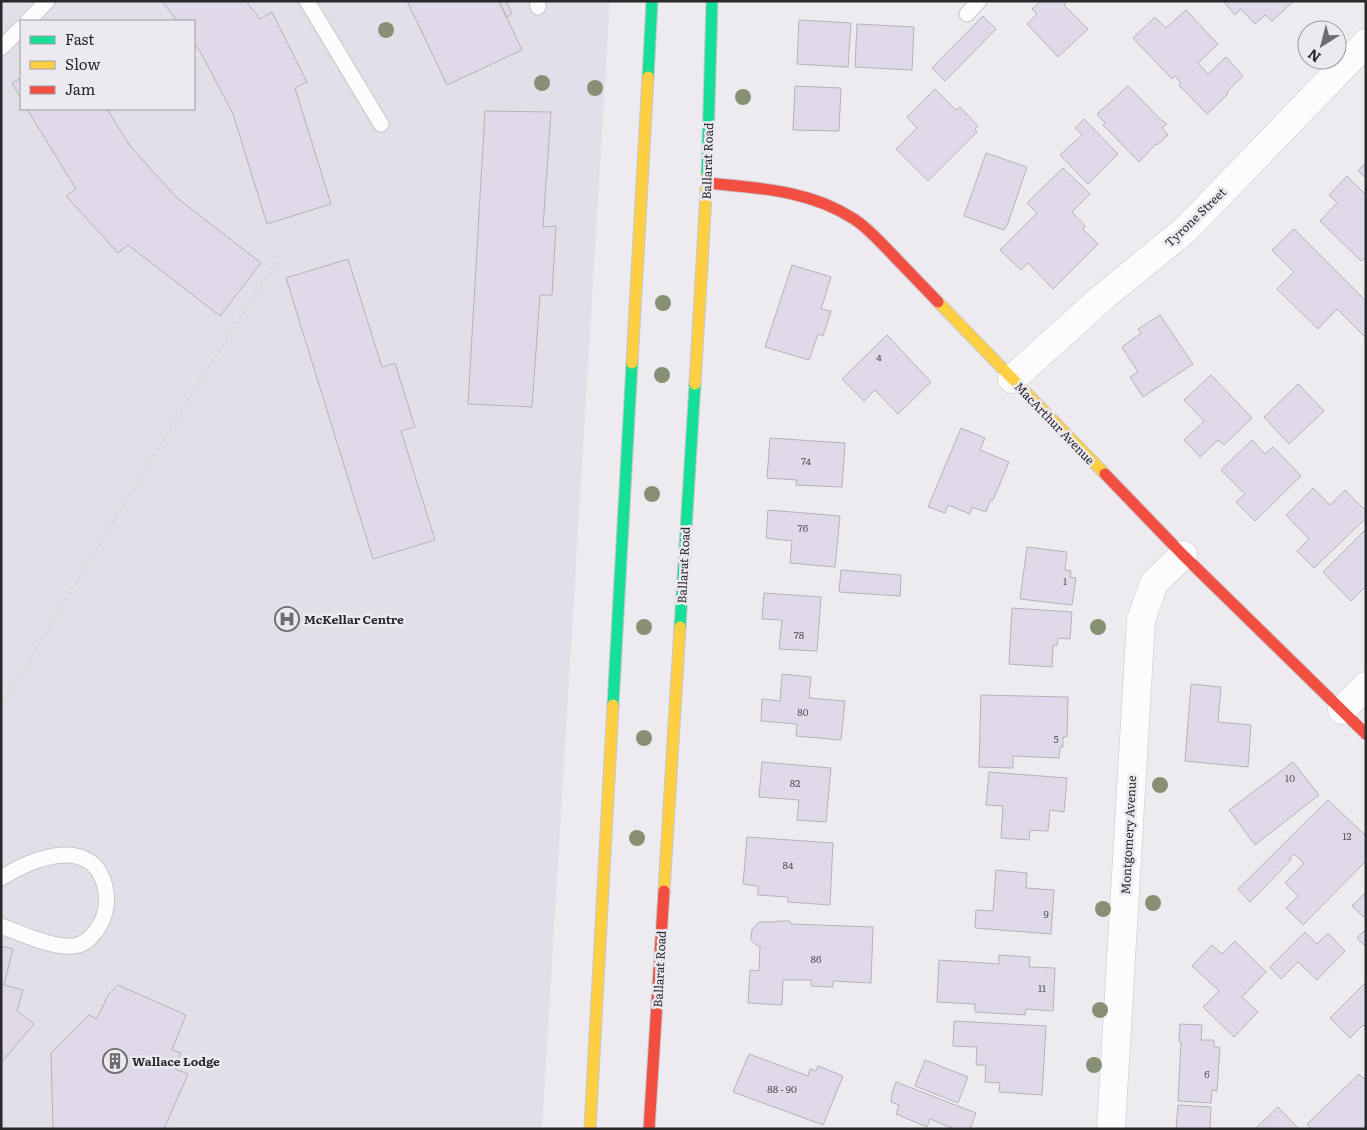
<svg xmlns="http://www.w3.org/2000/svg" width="1367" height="1130" font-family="Literata,serif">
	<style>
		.built { fill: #e3dfe9; fill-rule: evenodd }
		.building { fill: #dfd9e9; stroke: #b5b3b6 }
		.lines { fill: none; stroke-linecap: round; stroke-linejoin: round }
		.lane-casing { stroke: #c8c6ca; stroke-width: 17 }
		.street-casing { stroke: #c8c6ca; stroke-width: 29 }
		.fast-casing { stroke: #c8c6ca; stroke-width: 13 }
		.slow-casing { stroke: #c8c6ca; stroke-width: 13 }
		.jam-casing { stroke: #c8c6ca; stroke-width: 13 }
		.path { stroke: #d9d8d9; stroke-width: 3; stroke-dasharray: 2.5 4; stroke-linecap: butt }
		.lane { stroke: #fcfcfd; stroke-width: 15 }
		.street { stroke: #fcfcfd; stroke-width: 28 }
		.fast { stroke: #16e098; stroke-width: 11 }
		.slow { stroke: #ffcf43; stroke-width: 11 }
		.jam { stroke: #f24e42; stroke-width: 11 }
		.tree { fill: #879074 }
		.labels { text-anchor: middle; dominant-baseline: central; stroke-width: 5; stroke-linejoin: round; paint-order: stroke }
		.number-label { font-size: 10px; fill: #56545a }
		.street-label { font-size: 12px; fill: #29282a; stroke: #eceaf0 }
		.poi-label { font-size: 12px; font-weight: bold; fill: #29282a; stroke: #eceaf0; text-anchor: start }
	</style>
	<rect width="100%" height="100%" fill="#edebef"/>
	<!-- built -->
	<path class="built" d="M 1,1 L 610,1 L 542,1129 L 1,1129 ZM 21,21 L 194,21 L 194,109 L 21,109 Z"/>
	<!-- building -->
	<path class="building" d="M 162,1 L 246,1 L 260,19 L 272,12 L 307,82 L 295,88 L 331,204 L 267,224 L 233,114 L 201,53 L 194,43 L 194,21 L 177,21 Z
		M 407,1 L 499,1 L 522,50 L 447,85 Z
		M 499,1 L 506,1 L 512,14 L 506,17 Z
		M 1041,1 L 1064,1 L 1066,3 L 1064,5 L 1088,29 L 1058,57 L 1027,24 L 1037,14 L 1032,9 Z
		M 1223,1 L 1294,1 L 1272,21 L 1265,15 L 1255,24 L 1241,9 L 1235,15 Z
		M 1186,10 L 1218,44 L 1198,63 L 1208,74 L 1226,57 L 1243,76 L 1227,92 L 1228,94 L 1207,114 L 1179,85 L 1181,83 L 1175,76 L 1172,79 L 1133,38 L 1155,17 L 1166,28 Z
		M 983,16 L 996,29 L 945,81 L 932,68 Z
		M 799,20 L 851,23 L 848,67 L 797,64 Z
		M 857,24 L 914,27 L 912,70 L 855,67 Z
		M 21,78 L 21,99 L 12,83 Z
		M 795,86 L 841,88 L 839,131 L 793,130 Z
		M 1128,86 L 1161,120 L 1167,124 L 1162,128 L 1168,135 L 1157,145 L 1156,144 L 1139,162 L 1103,125 L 1105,123 L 1097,114 Z
		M 935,89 L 956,110 L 960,107 L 978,126 L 975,129 L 977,132 L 928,181 L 896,149 L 917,128 L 907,117 Z
		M 27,109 L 107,109 L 130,146 L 176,197 L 261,263 L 220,316 L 128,245 L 118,253 L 66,196 L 76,189 Z
		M 485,111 L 551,112 L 543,227 L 556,226 L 552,295 L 540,295 L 532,407 L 468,404 Z
		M 1084,119 L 1118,154 L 1088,184 L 1060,155 L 1082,135 L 1075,128 Z
		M 986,153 L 1027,167 L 1008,223 L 1004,230 L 964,216 Z
		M 1366,162 L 1366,178 L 1358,171 Z
		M 1063,168 L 1090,194 L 1072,212 L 1085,226 L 1083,229 L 1098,244 L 1053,289 L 1028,263 L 1021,270 L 1000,250 L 1037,213 L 1027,203 Z
		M 1347,176 L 1366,195 L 1366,257 L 1361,261 L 1320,221 L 1337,203 L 1329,195 Z
		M 1294,229 L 1366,301 L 1366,338 L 1337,309 L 1318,329 L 1277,289 L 1294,272 L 1272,250 Z
		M 348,259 L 382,367 L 395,363 L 415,427 L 401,431 L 435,540 L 373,559 L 286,278 Z
		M 792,265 L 831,277 L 821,309 L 831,311 L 823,336 L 818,334 L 809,360 L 765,347 Z
		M 1160,315 L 1193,364 L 1143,397 L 1130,377 L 1138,372 L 1122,347 L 1141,333 L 1138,329 Z
		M 887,335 L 931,382 L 898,414 L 875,390 L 864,401 L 842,379 Z
		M 1211,375 L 1252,418 L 1224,445 L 1218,440 L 1200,457 L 1184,440 L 1204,421 L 1184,400 Z
		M 1298,384 L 1324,411 L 1289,444 L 1264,417 Z
		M 961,428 L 985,438 L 980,450 L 1009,462 L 993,500 L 991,499 L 986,512 L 972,507 L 970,514 L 948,505 L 945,513 L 928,507 Z
		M 770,438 L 845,443 L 842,487 L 796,485 L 797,480 L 767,478 Z
		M 1252,440 L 1265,454 L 1273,447 L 1301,476 L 1255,521 L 1236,502 L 1245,494 L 1221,470 Z
		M 1313,488 L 1330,505 L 1345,490 L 1366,511 L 1366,518 L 1314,568 L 1297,551 L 1309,539 L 1286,515 Z
		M 768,510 L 840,516 L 835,567 L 790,563 L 792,541 L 766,538 Z
		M 1366,529 L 1366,586 L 1351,601 L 1323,572 Z
		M 1027,547 L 1067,552 L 1065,570 L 1071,571 L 1070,577 L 1076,578 L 1072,605 L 1020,599 Z
		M 841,570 L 901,575 L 900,596 L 839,592 Z
		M 764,593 L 821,597 L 817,651 L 779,649 L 782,620 L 762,619 Z
		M 1012,608 L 1072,612 L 1070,639 L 1058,638 L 1057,646 L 1053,645 L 1052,667 L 1009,664 Z
		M 782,674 L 811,677 L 809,698 L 845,701 L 841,740 L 796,736 L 797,724 L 761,721 L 762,699 L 780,701 Z
		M 1191,684 L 1221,687 L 1218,722 L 1251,725 L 1248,767 L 1185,761 Z
		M 981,695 L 1068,697 L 1067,737 L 1063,737 L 1063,747 L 1060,747 L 1059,758 L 1013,756 L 1013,768 L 979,767 Z
		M 762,762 L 831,768 L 826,822 L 797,820 L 799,800 L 759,797 Z
		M 1293,762 L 1319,795 L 1255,845 L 1229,810 Z
		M 989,772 L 1067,778 L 1064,812 L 1050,810 L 1048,831 L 1030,830 L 1029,840 L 1001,838 L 1003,806 L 986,805 Z
		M 1328,800 L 1366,836 L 1366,861 L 1303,925 L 1286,908 L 1298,896 L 1285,883 L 1304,863 L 1294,854 L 1290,858 L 1291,860 L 1250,902 L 1238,889 Z
		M 747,837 L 833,843 L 830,905 L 788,902 L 788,897 L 758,895 L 758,886 L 743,884 Z
		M 996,870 L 1027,873 L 1026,888 L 1054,890 L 1051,934 L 975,928 L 976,910 L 993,911 Z
		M 1366,892 L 1366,919 L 1352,906 Z
		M 777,921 L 790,921 L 791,924 L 873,927 L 871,983 L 833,981 L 833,987 L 811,986 L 811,980 L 783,980 L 782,1005 L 748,1003 L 750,970 L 759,971 L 760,946 L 756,945 L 751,940 L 752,929 L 759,922 L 777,922 Z
		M 1366,929 L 1366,947 L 1357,938 Z
		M 1305,932 L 1317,944 L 1328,933 L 1345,951 L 1317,980 L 1298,962 L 1281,979 L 1270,967 Z
		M 1235,941 L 1266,972 L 1242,997 L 1258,1012 L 1234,1037 L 1203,1007 L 1219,991 L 1192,966 L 1212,945 L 1222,954 Z
		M 1,946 L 13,949 L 4,985 L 23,990 L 17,1011 L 34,1024 L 1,1063 Z
		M 999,955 L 1030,957 L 1029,967 L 1055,968 L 1053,1011 L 1026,1009 L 1025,1015 L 975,1012 L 975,1004 L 937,1002 L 939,960 L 999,964 Z
		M 1364,984 L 1366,985 L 1366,1028 L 1363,1025 L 1350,1038 L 1330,1018 Z
		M 118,985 L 186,1015 L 172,1050 L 181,1053 L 175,1069 L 188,1074 L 164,1129 L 53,1129 L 51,1053 L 89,1015 L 97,1019 L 108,995 Z
		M 954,1021 L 1046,1026 L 1042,1095 L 999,1092 L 1000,1083 L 985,1082 L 986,1065 L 976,1065 L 977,1047 L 953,1046 Z
		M 1180,1024 L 1202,1025 L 1201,1040 L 1214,1040 L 1214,1047 L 1220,1047 L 1217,1091 L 1212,1090 L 1211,1103 L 1178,1101 L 1181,1042 L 1179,1041 Z
		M 749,1054 L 808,1076 L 810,1069 L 816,1071 L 818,1066 L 843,1076 L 823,1125 L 733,1092 Z
		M 925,1060 L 968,1077 L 958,1103 L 915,1086 Z
		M 1359,1074 L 1366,1081 L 1366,1129 L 1311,1129 L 1307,1124 Z
		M 896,1082 L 976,1113 L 970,1129 L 954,1129 L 930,1119 L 927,1127 L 896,1114 L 899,1105 L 891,1102 L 892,1093 Z
		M 1178,1105 L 1211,1107 L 1210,1129 L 1176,1129 Z
		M 1278,1107 L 1299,1129 L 1258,1129 L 1257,1127 Z"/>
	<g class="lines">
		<defs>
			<path id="lane" d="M 307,1 L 381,124
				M 538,1 L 538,7
				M 967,14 L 979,1
				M 28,21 L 47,1
				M 1,48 L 21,28
				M 1,878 C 35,856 97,834 106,892 C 108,906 104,920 96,931 C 91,937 86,943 78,945 C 58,951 20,933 1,926"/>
			<path id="street" d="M 1012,379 L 1103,297 L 1185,230 L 1366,43
				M 1342,710 L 1366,686
				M 1111,1129 L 1141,620 L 1154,583 L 1183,555"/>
			<path id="fast" d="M 648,77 L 652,1
				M 707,177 L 712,1
				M 680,627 L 695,384
				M 613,705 L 632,363"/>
			<path id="slow" d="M 938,302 L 1105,474
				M 632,363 L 648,77
				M 695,384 L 707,177
				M 664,891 L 680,627
				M 590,1129 L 613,705"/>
			<path id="jam" d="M 707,183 C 758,188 810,190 854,219 C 868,228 879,241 890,252 C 906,269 922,285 938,302
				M 1105,474 L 1183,555 L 1366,734
				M 649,1129 L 664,891"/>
		</defs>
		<!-- lane casing -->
		<use href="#lane" class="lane-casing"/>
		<!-- street casing -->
		<use href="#street" class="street-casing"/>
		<!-- fast casing -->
		<use href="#fast" class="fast-casing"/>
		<!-- slow casing -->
		<use href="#slow" class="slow-casing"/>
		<!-- jam casing -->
		<use href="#jam" class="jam-casing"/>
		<!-- path -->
		<path class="path" d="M 1,706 C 92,557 181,407 277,262"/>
		<!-- lane -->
		<use href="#lane" class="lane"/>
		<!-- street -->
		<use href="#street" class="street"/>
		<!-- fast -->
		<use href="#fast" class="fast"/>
		<!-- slow -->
		<use href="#slow" class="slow"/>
		<!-- jam -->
		<use href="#jam" class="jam"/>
	</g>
	<!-- trees -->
	<g class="tree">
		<circle cx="386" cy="30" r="8"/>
		<circle cx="542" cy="83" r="8"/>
		<circle cx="595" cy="88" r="8"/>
		<circle cx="743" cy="97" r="8"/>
		<circle cx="663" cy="303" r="8"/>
		<circle cx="662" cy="375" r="8"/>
		<circle cx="652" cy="494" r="8"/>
		<circle cx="644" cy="627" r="8"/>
		<circle cx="1098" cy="627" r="8"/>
		<circle cx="644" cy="738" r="8"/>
		<circle cx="1160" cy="785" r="8"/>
		<circle cx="637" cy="838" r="8"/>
		<circle cx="1153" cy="903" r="8"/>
		<circle cx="1103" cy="909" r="8"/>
		<circle cx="1100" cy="1010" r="8"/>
		<circle cx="1094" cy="1065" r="8"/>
	</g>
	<!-- icons -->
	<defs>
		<symbol id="hospital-ring" viewBox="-11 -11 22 22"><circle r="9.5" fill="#eceaf0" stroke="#6e6c6f" stroke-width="1.5"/><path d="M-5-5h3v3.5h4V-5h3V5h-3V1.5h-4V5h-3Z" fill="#6e6c6f"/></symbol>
		<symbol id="building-ring" viewBox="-11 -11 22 22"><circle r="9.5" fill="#eceaf0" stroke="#6e6c6f" stroke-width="1.5"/><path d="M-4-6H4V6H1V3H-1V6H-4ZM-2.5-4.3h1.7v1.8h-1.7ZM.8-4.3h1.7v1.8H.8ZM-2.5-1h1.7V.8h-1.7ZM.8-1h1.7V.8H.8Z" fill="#6e6c6f"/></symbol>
	</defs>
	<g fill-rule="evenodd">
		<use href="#hospital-ring" x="273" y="605" width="28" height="28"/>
		<use href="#building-ring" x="101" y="1047" width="28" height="28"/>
	</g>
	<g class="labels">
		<!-- number labels -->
		<g class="number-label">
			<text x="879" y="356">4</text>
			<text x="806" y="460">74</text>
			<text x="803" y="527">76</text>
			<text x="1065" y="580">1</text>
			<text x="799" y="634">78</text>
			<text x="803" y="711">80</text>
			<text x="1056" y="738">5</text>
			<text x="1290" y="777">10</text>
			<text x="795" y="782">82</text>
			<text x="1347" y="835">12</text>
			<text x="788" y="864">84</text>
			<text x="1046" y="913">9</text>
			<text x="816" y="958">86</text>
			<text x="1042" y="987">11</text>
			<text x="1207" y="1073">6</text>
			<text x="782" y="1088">88 - 90</text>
		</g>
		<!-- street labels -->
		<g class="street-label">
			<text transform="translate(707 161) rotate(-88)">Ballarat Road</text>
			<text transform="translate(1195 217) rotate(-44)">Tyrone Street</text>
			<text transform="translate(1055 423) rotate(46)">MacArthur Avenue</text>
			<text transform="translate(683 565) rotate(-87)">Ballarat Road</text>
			<text transform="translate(1128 835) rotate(-87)">Montgomery Avenue</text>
			<text transform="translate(659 969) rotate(-87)">Ballarat Road</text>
		</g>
		<!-- poi labels -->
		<g class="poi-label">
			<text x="304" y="619">McKellar Centre</text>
			<text x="132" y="1061">Wallace Lodge</text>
		</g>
	</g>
	<!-- border -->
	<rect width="1367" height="1130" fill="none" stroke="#29282a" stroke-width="5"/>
	<!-- legend -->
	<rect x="20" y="20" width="175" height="90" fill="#eceaf0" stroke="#9e9ca1"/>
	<rect x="30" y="36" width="25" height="8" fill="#16e098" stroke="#9e9ca1"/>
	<text x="65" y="45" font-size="15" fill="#29282a">Fast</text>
	<rect x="30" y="61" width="25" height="8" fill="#ffcf43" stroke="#9e9ca1"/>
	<text x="65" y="70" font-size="15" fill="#29282a">Slow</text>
	<rect x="30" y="86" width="25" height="8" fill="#f24e42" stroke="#9e9ca1"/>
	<text x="65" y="95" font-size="15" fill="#29282a">Jam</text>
	<!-- north arrow -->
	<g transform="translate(1322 45) rotate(216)"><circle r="24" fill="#eceaf0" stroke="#9e9ca1"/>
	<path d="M0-4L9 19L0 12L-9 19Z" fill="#6e6c6f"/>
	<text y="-8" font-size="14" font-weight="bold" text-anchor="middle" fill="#29282a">N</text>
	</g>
</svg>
